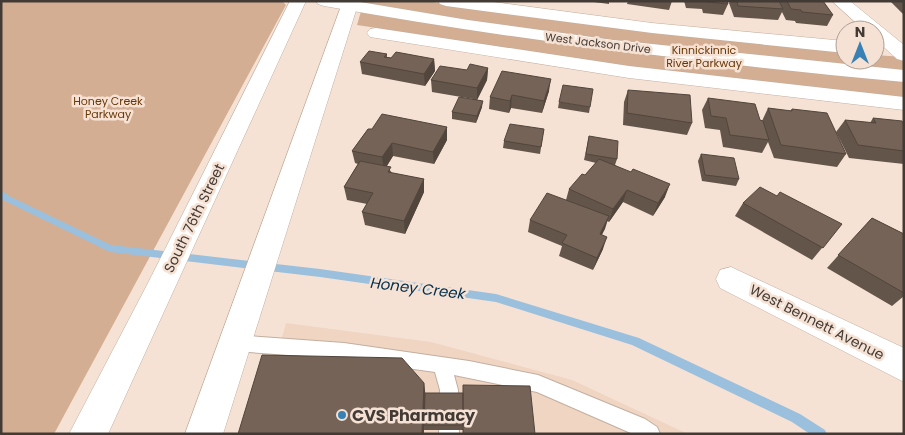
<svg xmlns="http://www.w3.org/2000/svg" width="905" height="435" font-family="Poppins,sans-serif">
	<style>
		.built { fill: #efd5c2 }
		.green { fill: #d3ae92 }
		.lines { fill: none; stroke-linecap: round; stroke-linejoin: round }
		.stream { fill: #9ac0de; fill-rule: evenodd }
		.service-casing { stroke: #c2afa1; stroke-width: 2 }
		.minor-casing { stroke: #c2afa1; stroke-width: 1 }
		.secondary-casing { stroke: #c2afa1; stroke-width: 1 }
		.service { fill: #fff; fill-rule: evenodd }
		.minor { fill: #fff; fill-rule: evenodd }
		.secondary { fill: #fff; fill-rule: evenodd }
		.wall { fill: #64554a }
		.shaded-wall { fill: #51453c }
		.building { fill: #746356; stroke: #51453c }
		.poi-dot { fill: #3781b5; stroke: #f6e2d4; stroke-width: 2 }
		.labels { text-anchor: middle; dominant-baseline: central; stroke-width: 5; stroke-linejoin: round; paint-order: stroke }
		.far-street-label { font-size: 11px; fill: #423a34; stroke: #f6e2d4 }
		.far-park-label { font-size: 11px; fill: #693807; stroke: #f6e2d4 }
		.street-label { font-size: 14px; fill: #423a34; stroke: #f6e2d4 }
		.water-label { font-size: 15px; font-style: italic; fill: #002f4d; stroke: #f6e2d4 }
		.near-poi-label { font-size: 16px; font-weight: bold; fill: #423a34; stroke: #f6e2d4; text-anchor: start }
	</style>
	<rect width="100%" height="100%" fill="#f6e2d4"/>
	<!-- built -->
	<path class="built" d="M 286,323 L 431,342 L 572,380 L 688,434 L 255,434 Z"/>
	<!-- green -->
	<path class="green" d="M 1,1 L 282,1 L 286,5 L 54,434 L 1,434 Z
		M 364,1 L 424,1 L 845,51 L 845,60 L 875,60 L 875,55 L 904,57 L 904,97 L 692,76 L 357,25 Z"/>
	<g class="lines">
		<!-- stream -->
		<path class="stream" d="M 1,190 L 9,196 L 111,245 L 320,269 L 496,294 L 639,338 L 800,414 L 825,430 L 827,434 L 810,434 L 792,422 L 632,345 L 496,302 L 320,277 L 110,252 L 3,200 L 1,198 Z"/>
		<defs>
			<path id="service" d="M 235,335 L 344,343 L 469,361 L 538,375 L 645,419 L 657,427 L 660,434 L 633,434 L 537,392 L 454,375 L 458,390 L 459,434 L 439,434 L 440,390 L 435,372 L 344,359 L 235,351 L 229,348 L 227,343 L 229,338 Z"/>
			<path id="minor" d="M 316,1 L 354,1 L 468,20 L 613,40 L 904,70 L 904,82 C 709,64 516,40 324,6 L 318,4 Z
				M 438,1 L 486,1 L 652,23 L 845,41 L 845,53 L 652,33 L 446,6 L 440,4 Z
				M 832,1 L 850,1 L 904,45 L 904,61 L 897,59 L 875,39 L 875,30 L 864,30 Z
				M 376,28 L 629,66 L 904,97 L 904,110 L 629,78 L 370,37 L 367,33 L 370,29 Z
				M 731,267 L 904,348 L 904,382 L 720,288 L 716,279 L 720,270 Z"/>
			<path id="secondary" d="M 290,1 L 306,1 L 108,434 L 69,434 L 147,285 Z
				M 343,1 L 359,1 L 223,434 L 185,434 Z"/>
		</defs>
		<!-- service casing -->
		<use href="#service" class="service-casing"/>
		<!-- minor casing -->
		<use href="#minor" class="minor-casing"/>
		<!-- secondary casing -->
		<use href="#secondary" class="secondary-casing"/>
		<!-- service -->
		<use href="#service" class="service"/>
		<!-- minor -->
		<use href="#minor" class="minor"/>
		<!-- secondary -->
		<use href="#secondary" class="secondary"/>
	</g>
	<!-- wall -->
	<path class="wall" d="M 586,1 L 616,1 L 616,2 L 609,2 L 609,4 Z
		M 628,1 L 672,1 L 669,10 L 627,4 Z
		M 684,1 L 727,1 L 728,4 L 723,15 L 703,13 L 702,9 L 686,8 Z
		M 730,1 L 823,1 L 833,15 L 827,26 L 796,23 L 795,21 L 786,20 L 782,12 L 778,20 L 734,17 L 729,3 Z
		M 890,1 L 904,1 L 904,15 Z
		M 387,54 L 387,57 L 391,58 L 434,59 L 435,71 L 425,86 L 362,74 L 360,62 Z
		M 488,68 L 487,80 L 477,100 L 482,107 L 476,123 L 452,119 L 452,112 L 473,99 L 432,92 L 431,80 L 467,70 Z
		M 628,90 L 692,123 L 687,135 L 623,125 L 624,102 Z
		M 549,91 L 542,113 L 511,108 L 509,113 L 489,109 L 490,97 Z
		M 708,98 L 762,121 L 768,108 L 790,111 L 792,109 L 846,154 L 837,167 L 774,158 L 768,142 L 762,153 L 723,147 L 720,130 L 705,128 L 702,110 Z
		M 559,102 L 590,107 L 589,113 L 558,108 Z
		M 873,118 L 904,125 L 904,164 L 849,158 L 836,132 L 845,120 L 870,123 Z
		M 368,129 L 447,140 L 434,164 L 393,156 L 387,166 L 392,173 L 424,179 L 424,192 L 405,234 L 365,225 L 362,212 L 367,204 L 347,200 L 344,187 L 358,164 L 355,163 L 352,151 Z
		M 544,129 L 540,154 L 503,148 L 504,141 Z
		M 589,136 L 617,159 L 615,165 L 665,197 L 653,216 L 623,202 L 609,222 L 607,221 L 602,234 L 603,249 L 593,270 L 559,256 L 562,246 L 528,232 L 530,220 L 566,200 L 569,189 L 585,175 L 596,163 L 584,160 Z
		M 701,154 L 739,179 L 736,186 L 702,181 L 698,161 Z
		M 777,196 L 842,224 L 812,260 L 735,216 L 743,203 Z
		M 872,218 L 904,234 L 904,296 L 892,306 L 827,268 Z
		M 424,383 L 425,393 L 535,434 L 463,434 L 463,429 L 463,430 L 424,430 L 424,434 L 238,434 Z"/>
	<!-- shaded-wall -->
	<path class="shaded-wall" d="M 434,59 L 435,71 L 425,86 L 424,74 Z
		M 488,68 L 487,80 L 477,100 L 477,88 Z
		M 551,79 L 549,91 L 542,113 L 544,101 Z
		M 512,95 L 511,108 L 509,113 L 510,101 Z
		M 483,101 L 482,107 L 476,123 L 477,116 Z
		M 447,127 L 447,140 L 434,164 L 433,152 Z
		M 392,143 L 393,156 L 384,170 L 382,157 Z
		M 424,179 L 424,192 L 405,234 L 404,221 Z
		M 670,184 L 665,197 L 653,216 L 658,203 Z
		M 627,190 L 623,202 L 609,222 L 613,209 Z
		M 609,216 L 605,229 L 596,246 L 600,234 Z
		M 607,237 L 603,249 L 593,270 L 597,258 Z
		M 424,383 L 426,399 L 424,425 L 424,434 L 422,434 Z"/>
	<!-- building -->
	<path class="building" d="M 707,1 L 727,1 L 728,4 L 707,2 Z
		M 737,1 L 779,1 L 783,9 L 738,6 Z
		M 787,1 L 823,1 L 833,15 L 802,12 L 801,10 L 791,9 Z
		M 369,51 L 387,54 L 384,57 L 391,58 L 396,52 L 434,59 L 424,74 L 360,62 Z
		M 470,64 L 488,68 L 477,88 L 431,80 L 440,66 L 467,70 Z
		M 502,71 L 551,79 L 544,101 L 512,95 L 510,101 L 490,97 Z
		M 563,85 L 593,89 L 590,107 L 559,102 Z
		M 628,90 L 690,95 L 692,123 L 627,113 Z
		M 459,97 L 483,101 L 477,116 L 452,112 Z
		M 708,98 L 755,104 L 760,120 L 763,121 L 769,140 L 730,135 L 726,118 L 711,116 Z
		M 768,108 L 792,111 L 792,109 L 827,113 L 846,154 L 781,145 Z
		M 382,114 L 447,127 L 433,152 L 392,143 L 382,157 L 352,151 L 368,129 L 372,129 Z
		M 873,118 L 902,121 L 904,125 L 904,151 L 858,145 L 845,120 L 876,123 Z
		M 510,124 L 544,129 L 541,147 L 504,141 Z
		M 589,136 L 618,141 L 617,159 L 586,154 Z
		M 701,154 L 734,158 L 739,179 L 705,175 Z
		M 599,159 L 631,172 L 633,169 L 670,184 L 658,203 L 627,190 L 613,209 L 569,189 L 582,174 L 585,175 Z
		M 360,161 L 391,167 L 388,172 L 424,179 L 404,221 L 362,212 L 373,193 L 344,187 Z
		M 760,187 L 777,196 L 780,192 L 842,224 L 823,248 L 743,203 Z
		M 547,193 L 609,216 L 600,234 L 607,237 L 597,258 L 562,243 L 567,235 L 530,220 Z
		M 872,218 L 904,234 L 904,293 L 838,255 Z
		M 262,355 L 402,358 L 424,383 L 422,434 L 238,434 Z
		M 463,385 L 530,386 L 535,434 L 463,434 Z
		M 425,393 L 463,393 L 463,425 L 424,425 Z"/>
	<!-- markers -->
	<circle class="poi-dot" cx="342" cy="415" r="5"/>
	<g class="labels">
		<!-- far-street labels -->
		<g class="far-street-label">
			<text transform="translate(598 43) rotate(7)">West Jackson Drive</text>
		</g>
		<!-- far-park labels -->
		<g class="far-park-label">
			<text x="704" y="50">Kinnickinnic<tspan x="704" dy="13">River Parkway</tspan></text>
			<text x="108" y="101">Honey Creek<tspan x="108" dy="13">Parkway</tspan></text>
		</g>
		<!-- street labels -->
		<g class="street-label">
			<text transform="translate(194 218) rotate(-64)">South 76th Street</text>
			<text transform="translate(817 322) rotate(27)">West Bennett Avenue</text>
		</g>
		<!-- water labels -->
		<g class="water-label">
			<text transform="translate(418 288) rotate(7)">Honey Creek</text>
		</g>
		<!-- near-poi labels -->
		<g class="near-poi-label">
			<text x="352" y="415">CVS Pharmacy</text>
		</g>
	</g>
	<!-- border -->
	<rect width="905" height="435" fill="none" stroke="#423a34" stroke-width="5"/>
	<!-- north arrow -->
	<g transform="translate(860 45)"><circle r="24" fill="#f6e2d4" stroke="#ae9f94"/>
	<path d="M0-4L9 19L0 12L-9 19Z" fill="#3781b5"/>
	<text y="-8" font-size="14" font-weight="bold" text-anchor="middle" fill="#423a34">N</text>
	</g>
</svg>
